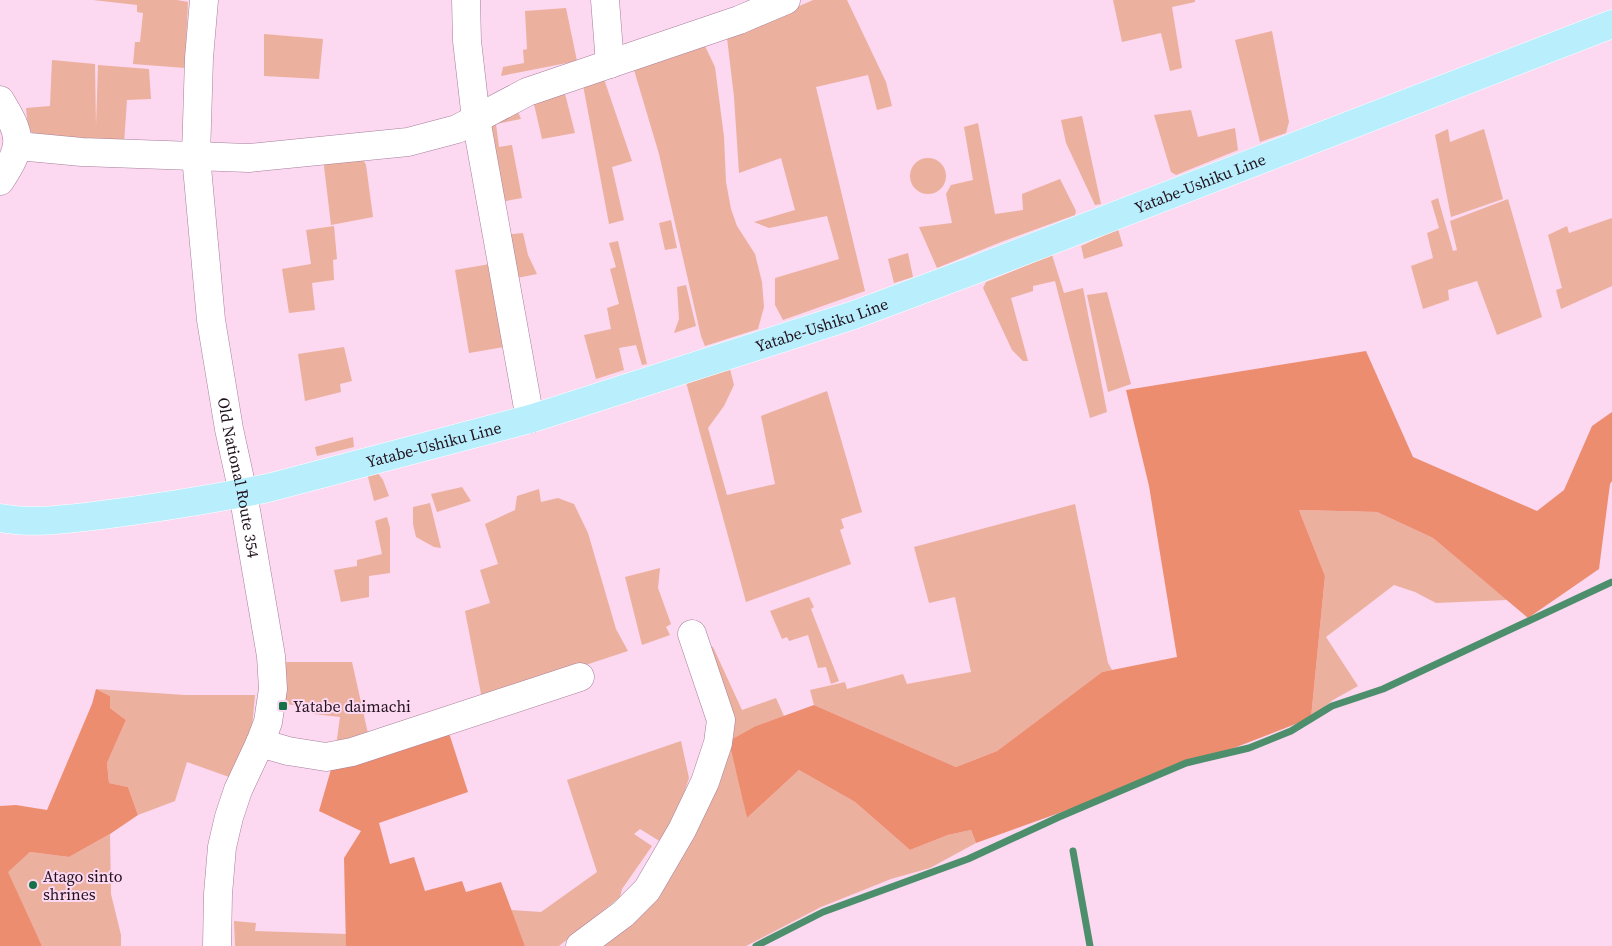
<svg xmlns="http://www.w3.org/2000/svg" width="1612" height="946" font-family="'Source Serif 4',serif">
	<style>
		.green { fill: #ecb09e }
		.forest { fill: #ed8d70 }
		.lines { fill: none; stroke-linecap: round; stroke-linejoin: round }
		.stream { stroke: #4d8f6c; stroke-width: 7 }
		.minor-casing { stroke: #a77f9b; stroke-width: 29 }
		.major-casing { stroke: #fff; stroke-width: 29 }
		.minor { stroke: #fff; stroke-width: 28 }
		.major { stroke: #b9eefd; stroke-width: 28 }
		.poi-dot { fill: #157248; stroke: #fcd8f1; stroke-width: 2 }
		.labels { text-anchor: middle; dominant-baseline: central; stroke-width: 4; stroke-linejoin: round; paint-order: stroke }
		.street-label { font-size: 16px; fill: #21121d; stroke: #fcd8f1 }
		.poi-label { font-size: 16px; fill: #21121d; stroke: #fcd8f1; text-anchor: start }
	</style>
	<rect width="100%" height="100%" fill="#fcd8f1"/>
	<!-- green -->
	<path class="green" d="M 93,0 L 177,0 L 188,2 L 185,68 L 133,64 L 135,42 L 140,42 L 143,13 L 137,12 L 137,5 Z
		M 813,0 L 847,0 L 886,82 L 892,106 L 877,110 L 868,75 L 816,87 L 865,291 L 783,320 L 775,305 L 775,278 L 839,259 L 827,216 L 769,228 L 754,222 L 795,210 L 781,158 L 739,173 L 734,97 L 727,38 Z
		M 1113,0 L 1195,0 L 1195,2 L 1172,7 L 1182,68 L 1170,71 L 1161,33 L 1122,42 Z
		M 566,8 L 577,61 L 501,76 L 503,67 L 524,63 L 523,50 L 527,49 L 525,11 Z
		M 1272,31 L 1289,122 L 1286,133 L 1260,142 L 1235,40 Z
		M 264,34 L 323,39 L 319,79 L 264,76 Z
		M 705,46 L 715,67 L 724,137 L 726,182 L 731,209 L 737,226 L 755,254 L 762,282 L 764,307 L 758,329 L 705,346 L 701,336 L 659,154 L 634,70 Z
		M 52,60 L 95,64 L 96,126 L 98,65 L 149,69 L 151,99 L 127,100 L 124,143 L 36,137 L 28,128 L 26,108 L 50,106 Z
		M 604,79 L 632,161 L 612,167 L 624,220 L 609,224 L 583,85 Z
		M 564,90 L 575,133 L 542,139 L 533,100 Z
		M 1191,110 L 1198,137 L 1235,128 L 1238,150 L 1176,175 L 1171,172 L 1154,115 Z
		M 518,112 L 521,119 L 496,124 L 499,147 L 512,145 L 522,198 L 500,202 L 488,132 L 495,117 Z
		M 1082,116 L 1101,204 L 1095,205 L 1066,143 L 1061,120 Z
		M 978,123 L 995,214 L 1023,210 L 1022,194 L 1060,179 L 1076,211 L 1075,215 L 1001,242 L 937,268 L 919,227 L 952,223 L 946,194 L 951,185 L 973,180 L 964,127 Z
		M 1448,129 L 1450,142 L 1484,129 L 1503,199 L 1451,217 L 1435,135 Z
		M 361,155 L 366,165 L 373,217 L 331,225 L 323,158 Z
		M910 176a18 18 0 1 1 36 0a18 18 0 1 1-36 0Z
		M 1438,198 L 1453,251 L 1457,250 L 1450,221 L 1508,199 L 1542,317 L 1497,335 L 1477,281 L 1448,290 L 1449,300 L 1423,309 L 1411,266 L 1433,258 L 1427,233 L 1439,228 L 1431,201 Z
		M 1612,218 L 1612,286 L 1561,309 L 1556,290 L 1562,288 L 1548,235 L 1567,226 L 1569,233 Z
		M 671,220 L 677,248 L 665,250 L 659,223 Z
		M 334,226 L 337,259 L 333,260 L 334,280 L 312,283 L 315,310 L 289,313 L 282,269 L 311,264 L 306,230 Z
		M 1118,229 L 1123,246 L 1084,259 L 1081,246 Z
		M 523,233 L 528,255 L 537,274 L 512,279 L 504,235 Z
		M 618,241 L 647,364 L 642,365 L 636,345 L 619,348 L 624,370 L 596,379 L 584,335 L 611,329 L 607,308 L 619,304 L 610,269 L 616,267 L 609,243 Z
		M 908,253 L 913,277 L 894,283 L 888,259 Z
		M 1052,255 L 1064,293 L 1083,288 L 1107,412 L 1090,418 L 1055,281 L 1033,286 L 1033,291 L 1011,298 L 1028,361 L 1023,361 L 1012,350 L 983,288 L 986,282 Z
		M 490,264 L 504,347 L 469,353 L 455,270 Z
		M 686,285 L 696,326 L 674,333 L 679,319 L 677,287 Z
		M 1107,292 L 1131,384 L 1108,392 L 1087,295 Z
		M 344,347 L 352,381 L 340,384 L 341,392 L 305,401 L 298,354 Z
		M 730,369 L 734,385 L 724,406 L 708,428 L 727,495 L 775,484 L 761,416 L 827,391 L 862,512 L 841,519 L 844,528 L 840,530 L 851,564 L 746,602 L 686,382 Z
		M 353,437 L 354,447 L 317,456 L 315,447 Z
		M 377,472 L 383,480 L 389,496 L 374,501 L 367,473 Z
		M 462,487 L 471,501 L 437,512 L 431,494 Z
		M 539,489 L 541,502 L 558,498 L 574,504 L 588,533 L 616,629 L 628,651 L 482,699 L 465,611 L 490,603 L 480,570 L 498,564 L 485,524 L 515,510 L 517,496 Z
		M 430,503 L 441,548 L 434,547 L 416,537 L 413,524 L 413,507 Z
		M 1075,504 L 1108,663 L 1112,670 L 1102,672 L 997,751 L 956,767 L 814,705 L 810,690 L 845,682 L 847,689 L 903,674 L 907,684 L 971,672 L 955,597 L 929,603 L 914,547 Z
		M 1299,510 L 1377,512 L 1433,538 L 1507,600 L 1436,603 L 1415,592 L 1394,585 L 1326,637 L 1358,686 L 1333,700 L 1311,718 L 1325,576 Z
		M 387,517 L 390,528 L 390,573 L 369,576 L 369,597 L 341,602 L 334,570 L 357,566 L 357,560 L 382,554 L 375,521 Z
		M 660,568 L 658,588 L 671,624 L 666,627 L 670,635 L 642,645 L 625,577 Z
		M 809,597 L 814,607 L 811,609 L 839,681 L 831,684 L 826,667 L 818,668 L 808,635 L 789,641 L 787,637 L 782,639 L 770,611 Z
		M 702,643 L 713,647 L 742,710 L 776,698 L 784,716 L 756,726 L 743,798 L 747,818 L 799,770 L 855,802 L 910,850 L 948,835 L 971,830 L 976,843 L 930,868 L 891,879 L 821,907 L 746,946 L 599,946 L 729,742 Z
		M 286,662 L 352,662 L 369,738 L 336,746 L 340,717 L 314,714 L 314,708 L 286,704 Z
		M 96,689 L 185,695 L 255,695 L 252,727 L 229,777 L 187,762 L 175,801 L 138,815 L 128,787 L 109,783 L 107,763 L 126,720 L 110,708 L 110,696 Z
		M 681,741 L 689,778 L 678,812 L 661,842 L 640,829 L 634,834 L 652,846 L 622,889 L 620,897 L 559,946 L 525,946 L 511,910 L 541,912 L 597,872 L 567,780 Z
		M 110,834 L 111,894 L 121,935 L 121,946 L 42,946 L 7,872 L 30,852 L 69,857 Z
		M 234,921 L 256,923 L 255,931 L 346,934 L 346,946 L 235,946 Z"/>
	<!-- forest -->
	<path class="forest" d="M 1366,351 L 1413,457 L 1537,511 L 1564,490 L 1592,426 L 1612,412 L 1612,481 L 1610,484 L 1599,569 L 1528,618 L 1433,538 L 1377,512 L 1299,510 L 1325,576 L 1311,718 L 1159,777 L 976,843 L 971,830 L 948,835 L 910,850 L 855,802 L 799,770 L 747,818 L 729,741 L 756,726 L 814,705 L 956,767 L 997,751 L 1102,672 L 1177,657 L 1149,486 L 1126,390 Z
		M 96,689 L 110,696 L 110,708 L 126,720 L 107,763 L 109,783 L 128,787 L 138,815 L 110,834 L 69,857 L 30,852 L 8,872 L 42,946 L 0,946 L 0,806 L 16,805 L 47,810 L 92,704 Z
		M 449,733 L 468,792 L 379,823 L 390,864 L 414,857 L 425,891 L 462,881 L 466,892 L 501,882 L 525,946 L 346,946 L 344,858 L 361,831 L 319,811 L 332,766 Z"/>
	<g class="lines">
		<!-- stream -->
		<path class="stream" d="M 1073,851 L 1090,946
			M 756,946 L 823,912 L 968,859 L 1059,817 L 1186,763 L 1249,748 L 1291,731 L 1332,706 L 1383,689 L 1612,582"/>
		<defs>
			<g id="minor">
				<path id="s1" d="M 204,0 L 199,58 L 196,156 L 211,320 L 229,429 L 243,493 L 271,656 L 273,689 L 268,722 L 260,743 L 238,790 L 229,817 L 222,847 L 218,894 L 217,946"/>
				<path d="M 466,0 L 467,41 L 476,119 L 530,419"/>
				<path d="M 605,0 L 610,64"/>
				<path d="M 0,100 C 22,136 24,145 0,181"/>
				<path d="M 18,146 L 82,152 L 249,158 L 408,142 L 457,129 L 527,92 L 739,20 L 786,0"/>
				<path d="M 260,743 L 288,751 L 326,757 L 352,752 L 580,677"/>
				<path d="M 580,946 L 623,914 L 647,890 L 682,830 L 705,782 L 718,743 L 721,720 L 692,634"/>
			</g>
			<g id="major">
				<path id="s2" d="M 0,518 C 33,524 69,519 102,515 C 158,508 213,499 268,488 L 530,419 L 854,315 L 972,271 L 1612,24"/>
			</g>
		</defs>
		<!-- minor casing -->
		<use href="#minor" class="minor-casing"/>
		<!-- major casing -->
		<use href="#major" class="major-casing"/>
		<!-- minor -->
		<use href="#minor" class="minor"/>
		<!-- major -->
		<use href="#major" class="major"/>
	</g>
	<!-- markers -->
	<g class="poi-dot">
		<rect x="278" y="701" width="10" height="10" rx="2.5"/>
		<circle cx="33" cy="885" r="5"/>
	</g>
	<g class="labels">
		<!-- street labels -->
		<g class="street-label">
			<text stroke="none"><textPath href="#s2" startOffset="1252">Yatabe-Ushiku Line</textPath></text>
			<text stroke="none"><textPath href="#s2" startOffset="848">Yatabe-Ushiku Line</textPath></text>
			<text stroke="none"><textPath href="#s2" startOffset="442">Yatabe-Ushiku Line</textPath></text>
			<text stroke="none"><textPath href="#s1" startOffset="481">Old National Route 354</textPath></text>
		</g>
		<!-- poi labels -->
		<g class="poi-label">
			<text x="293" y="706">Yatabe daimachi</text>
			<text x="43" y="876">Atago sinto<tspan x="43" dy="18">shrines</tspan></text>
		</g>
	</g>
</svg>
